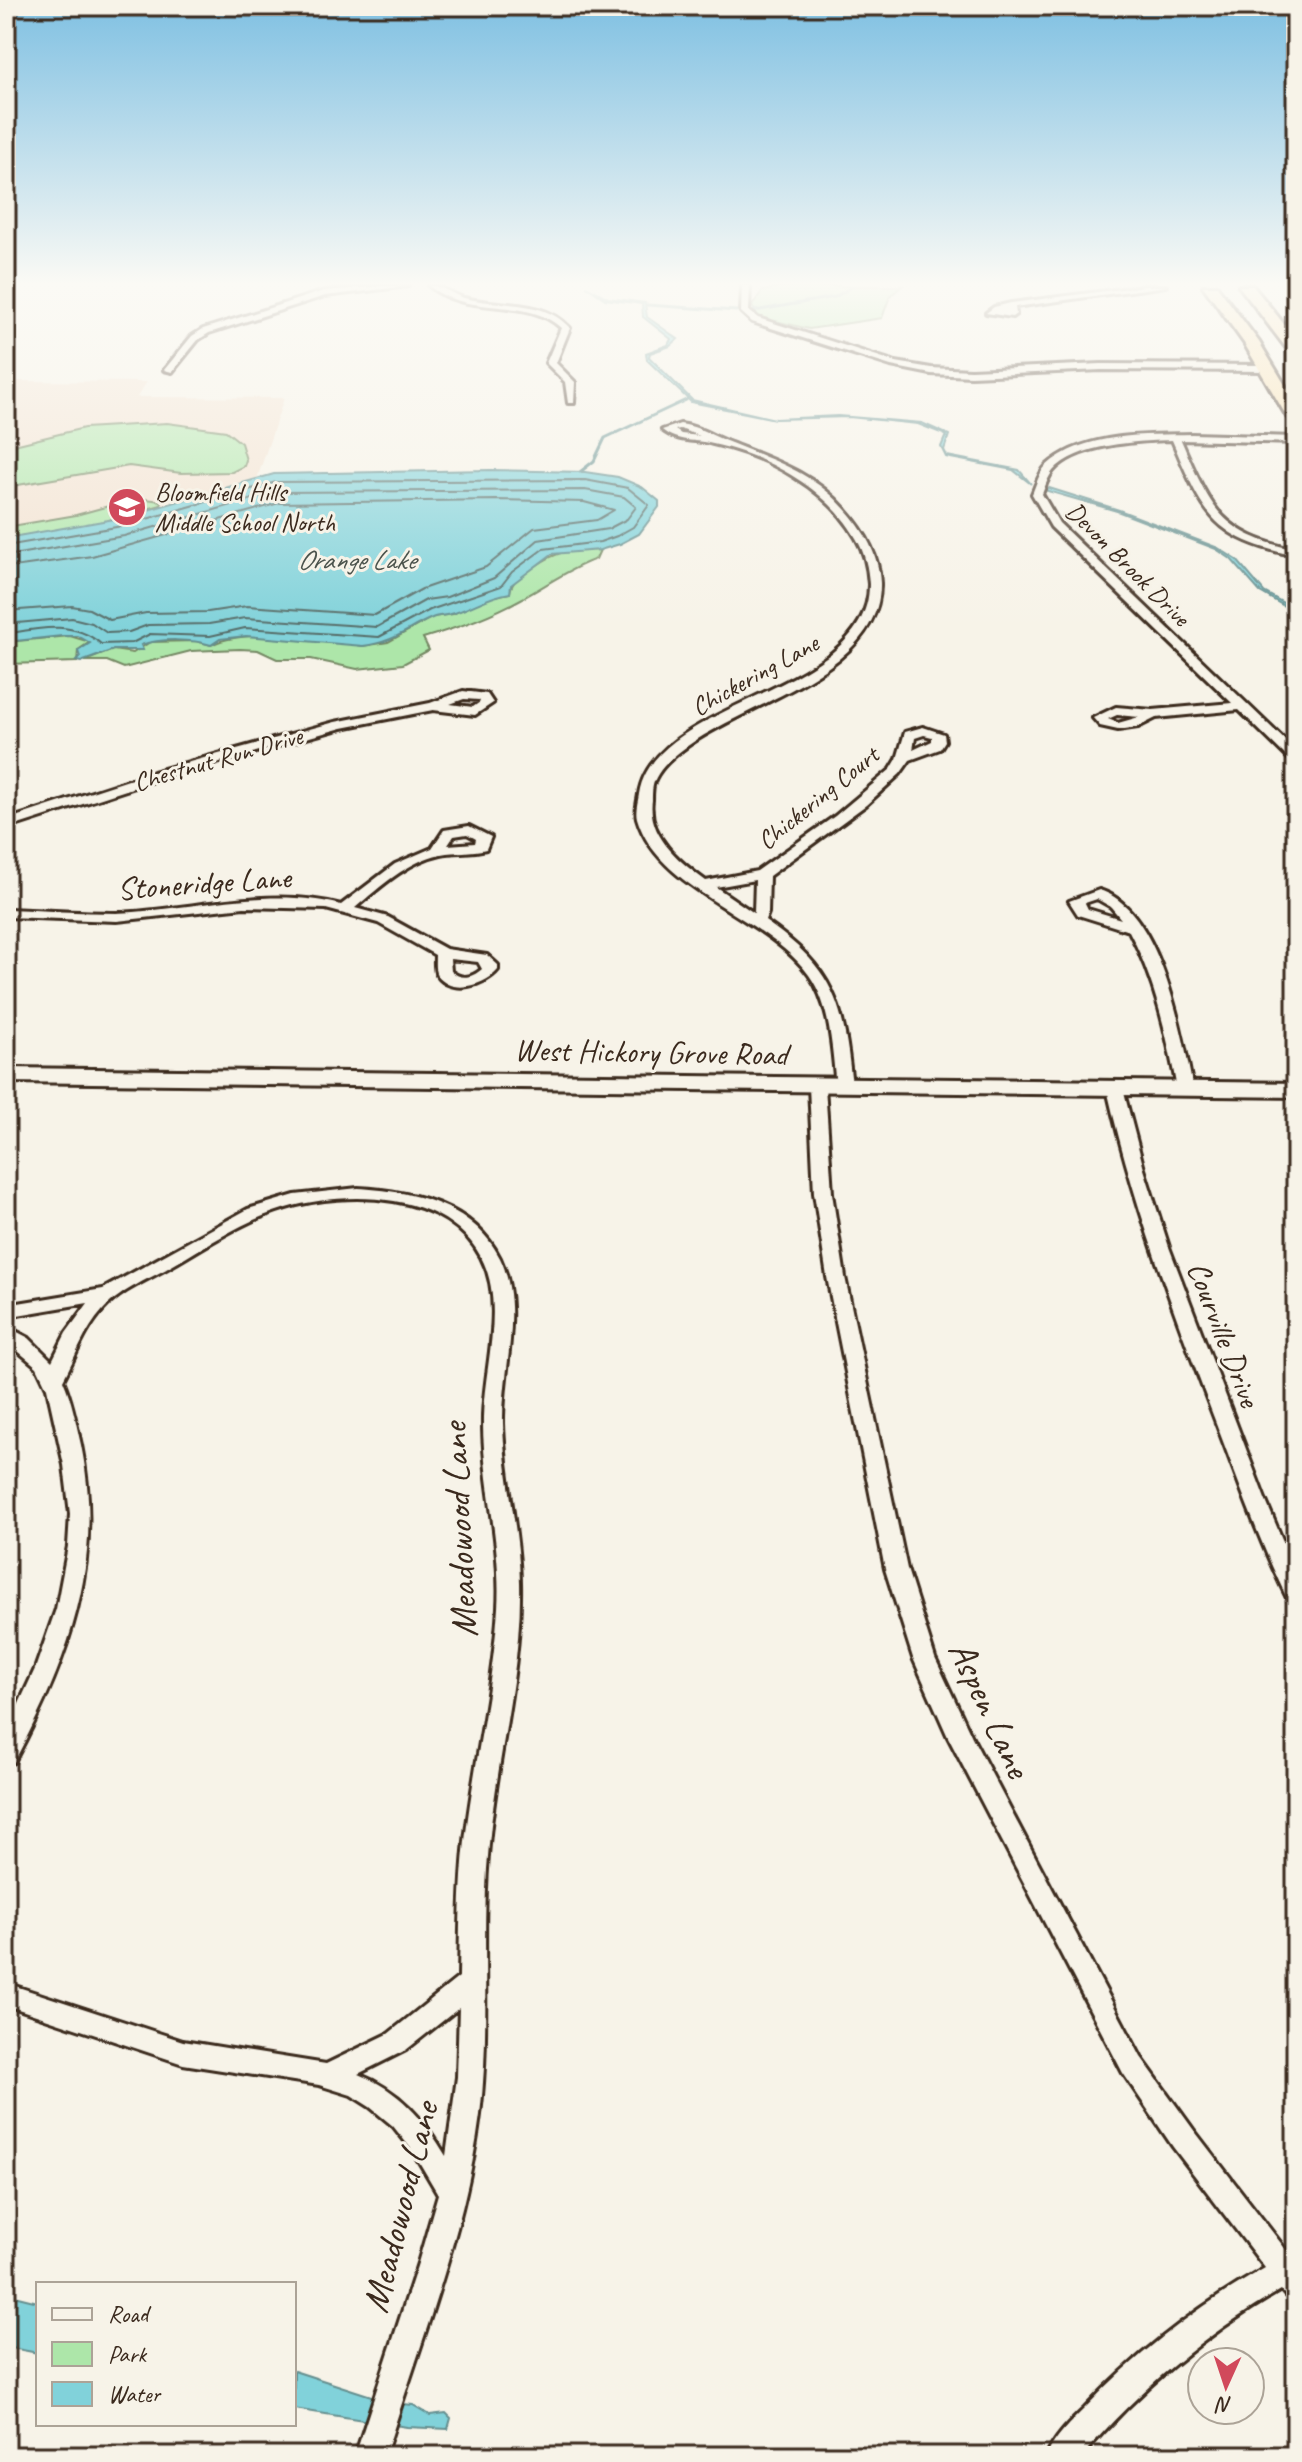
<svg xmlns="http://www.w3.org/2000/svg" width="1302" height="2462" font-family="Caveat,sans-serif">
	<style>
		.built { fill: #f3e2d1 }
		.green { fill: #ade6a9; stroke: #748864; stroke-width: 2 }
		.water { fill: #81d2da; stroke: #658f8f; stroke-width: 2 }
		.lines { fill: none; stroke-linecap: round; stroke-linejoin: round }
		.shore { stroke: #576d69; stroke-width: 2 }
		.stream { stroke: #658f8f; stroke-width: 3 }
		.minor-casing { stroke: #3b2a1e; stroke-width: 6 }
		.tertiary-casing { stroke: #3b2a1e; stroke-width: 6 }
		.trunk-casing { stroke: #3b2a1e; stroke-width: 6 }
		.minor { fill: #f7f3e8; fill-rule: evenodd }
		.tertiary { fill: #f7f3e8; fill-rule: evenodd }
		.trunk { fill: #f9deab; fill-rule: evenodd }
		.labels { text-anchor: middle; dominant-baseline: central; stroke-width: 6; stroke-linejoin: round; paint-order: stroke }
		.far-poi-label { font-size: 26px; fill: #3b2a1e; stroke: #f7f3e8; text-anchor: start }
		.far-street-label { font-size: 26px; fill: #3b2a1e; stroke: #f7f3e8 }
		.far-water-label { font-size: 28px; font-style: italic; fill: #4c544d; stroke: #f7f3e8 }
		.street-label { font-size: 32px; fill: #3b2a1e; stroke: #f7f3e8 }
		.near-street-label { font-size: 38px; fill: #3b2a1e; stroke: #f7f3e8 }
	</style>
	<rect width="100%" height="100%" fill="#f7f3e8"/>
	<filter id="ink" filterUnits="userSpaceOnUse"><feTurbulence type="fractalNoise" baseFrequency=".0125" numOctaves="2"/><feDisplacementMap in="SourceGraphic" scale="16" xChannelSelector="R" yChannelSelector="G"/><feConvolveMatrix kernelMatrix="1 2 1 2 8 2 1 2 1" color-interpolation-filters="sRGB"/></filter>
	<g filter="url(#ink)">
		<!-- built -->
		<path class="built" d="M 6,381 L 147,382 L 137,397 L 284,398 L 211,617 L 6,616 Z"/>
		<!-- green -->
		<path class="green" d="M 784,286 L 902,286 L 890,296 L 882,318 L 809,329 L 759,317 L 752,306 L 762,291 Z
			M 167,423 L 226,431 L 241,443 L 246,460 L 244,466 L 232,472 L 181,473 L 129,466 L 6,487 L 6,448 L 10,446 L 84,428 Z
			M 138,498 L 162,501 L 161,505 L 84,527 L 6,538 L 6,527 L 76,515 Z
			M 600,550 L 596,559 C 568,569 547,585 521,599 C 489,617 457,628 423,638 L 429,650 L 403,664 L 357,669 L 311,659 L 277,659 L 258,650 L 240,649 L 191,651 L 124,668 L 107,661 L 85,661 L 113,650 L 133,653 L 150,642 L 196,641 L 211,645 C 246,627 324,639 363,646 L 388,642 L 433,617 L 453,614 L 482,599 L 510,593 C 511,583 516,580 524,574 C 556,552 559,550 600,550 Z
			M 70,636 L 90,642 L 78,650 L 77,662 L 6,664 L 6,642 Z"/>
		<!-- water -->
		<path class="water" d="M 586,286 L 608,298 L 645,303 L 647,317 L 678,339 L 670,346 L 650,353 L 649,357 L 692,400 L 775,419 L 838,416 L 922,423 L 949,435 L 944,450 L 947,456 L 1019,470 L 1031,484 L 1013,470 L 946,457 L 941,447 L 946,435 L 918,424 L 849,417 L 775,419 L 691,402 L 647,360 L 646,353 L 668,345 L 671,339 L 643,317 L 642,304 L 605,299 Z
			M 490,470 L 585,472 L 618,477 L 642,487 L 659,501 L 659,507 L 639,534 L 620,544 L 600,550 L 552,554 L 511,585 L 510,593 C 488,596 472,608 451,614 C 445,616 438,615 432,618 C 406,629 395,642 363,646 L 246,636 L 220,639 L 211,645 C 192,639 161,638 141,645 L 143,650 L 113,650 L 81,662 L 76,661 L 80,657 L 78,651 L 90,643 L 78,636 L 62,636 L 6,642 L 6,538 L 120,518 L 274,474 Z
			M 1046,487 L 1119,510 L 1218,548 L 1237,560 L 1264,592 L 1296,610 L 1296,613 L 1260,592 L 1231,559 L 1216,549 L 1117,511 L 1044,490 Z
			M 6,2294 L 38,2302 L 38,2353 L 6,2347 Z
			M 294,2371 L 393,2403 L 413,2405 L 430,2415 L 446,2413 L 451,2418 L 448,2429 L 407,2427 L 294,2409 Z"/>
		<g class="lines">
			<!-- shore -->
			<path class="shore" d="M 6,546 L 122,526 L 276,482 L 585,480 L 628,488 L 649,505 L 633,527 L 617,536 L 600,542 L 543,549 L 512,572 L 501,586 L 430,610 L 379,637 L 245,628 L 210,636 L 150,634 L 132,643 L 101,644 C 73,620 40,628 6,634
				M 6,556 L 124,536 L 277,492 L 585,490 L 624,497 L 636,507 L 627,519 L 608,529 L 538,540 L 494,578 L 447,597 L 426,600 L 377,627 L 245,618 L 209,624 L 148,625 L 129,632 L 107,633 L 92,623 L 72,618 L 6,624
				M 6,568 L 92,556 L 279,503 L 496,500 L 584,502 L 614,510 L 597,520 L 534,528 L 486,567 L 422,589 L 375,615 L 247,606 L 208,612 L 146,613 L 110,620 L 89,609 L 72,606 L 6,611"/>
			<!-- stream -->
			<path class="stream" d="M 647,305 L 737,311
				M 754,311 L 835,297 L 853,286
				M 580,472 L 594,461 L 605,438 L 686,400"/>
			<defs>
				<path id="minor" d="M 6,286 L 13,286 L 6,294 Z
					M 383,286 L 408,286 L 325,296 L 209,333 L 198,340 L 172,372 L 164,370 L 192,336 L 203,329 L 324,291 Z
					M 429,286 C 441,285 451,294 464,298 C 499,307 543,298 570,328 L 556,363 L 575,382 L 574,403 L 568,403 L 565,382 L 546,363 L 561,328 C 526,295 467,318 429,286 Z
					M 742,286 L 750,286 L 749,311 L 758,318 L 896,362 L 931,368 L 971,370 L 1101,364 L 1267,365 L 1272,368 L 1267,371 L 1101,370 L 971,376 L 931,374 L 891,366 L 752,322 L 741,312 Z
					M 1145,286 L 1166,286 L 1015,307 L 1016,314 L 1012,317 L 986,313 L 994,307 L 1011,303 Z
					M 680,424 C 699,426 714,437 731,443 C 773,460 814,473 845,509 C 864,530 879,554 880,583 C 882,671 745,703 686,747 C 675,755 659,768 654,782 C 652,787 652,795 652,800 C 647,836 680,862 706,881 L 757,871 L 835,816 L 891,769 L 897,759 L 905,732 L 923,727 L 944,734 L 945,741 L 940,749 L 910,760 L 900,774 L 866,805 L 769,876 L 768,913 L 765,921 C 835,969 844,1005 852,1086 L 850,1090 L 838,1090 L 836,1086 C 832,1050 831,1006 809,975 C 767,916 658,891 637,818 C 635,810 638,802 639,794 C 653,699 870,694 869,584 C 868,568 865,553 856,538 C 828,489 768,456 713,444 C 695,439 678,443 662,430 ZM 680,429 L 700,436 L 681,434 L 675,430 ZM 924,735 L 932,737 L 932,741 L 913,750 L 915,738 ZM 755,880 L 754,913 L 716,887 Z
					M 1192,434 L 1296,437 L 1296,443 L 1181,440 C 1211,508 1219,533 1296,550 L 1296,556 C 1212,538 1204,515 1172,440 C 1138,441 1076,444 1053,471 C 1048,477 1045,487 1042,494 L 1059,523 L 1296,751 L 1296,762 L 1291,761 L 1239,710 L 1156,718 L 1138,727 L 1118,730 L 1100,726 L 1093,718 L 1116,707 L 1153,710 L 1232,703 L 1051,527 L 1032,494 C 1036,485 1039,473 1046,466 C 1083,432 1146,435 1192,434 ZM 1117,715 L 1139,717 L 1118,723 L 1108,719 Z
					M 463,691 L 487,694 L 493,703 L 475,715 L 433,710 L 342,728 L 163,778 L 6,829 L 6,820 L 153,772 L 335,722 L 430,703 ZM 464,699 L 479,700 L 480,702 L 473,707 L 450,704 Z
					M 469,826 L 491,837 L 486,849 C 471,853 456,851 441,854 C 408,861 380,887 355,908 L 388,917 L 446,949 L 487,955 L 498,965 L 498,970 C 486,985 451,996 437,975 C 434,970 435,961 435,955 L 378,923 L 326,909 L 244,907 L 117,921 L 6,917 L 6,909 C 42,910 80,913 116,913 C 189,911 268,885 341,905 L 395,864 L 432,848 L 444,830 ZM 467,834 L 476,839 L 475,843 L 448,845 L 454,836 ZM 450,959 L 478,962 L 482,969 C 472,978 461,980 451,971 Z
					M 1099,890 C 1160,907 1183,1035 1193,1089 L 1191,1093 L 1179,1093 L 1177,1089 C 1167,1035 1155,980 1129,931 L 1078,915 L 1069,901 ZM 1097,899 L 1111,907 L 1121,919 L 1088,909 L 1085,903 Z
					M 817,1081 L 825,1086 L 832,1193 L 845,1277 L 907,1569 L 935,1658 L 972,1737 L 1141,2057 L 1193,2129 L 1290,2255 L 1296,2254 L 1296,2300 L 1286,2296 L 1281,2290 C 1206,2334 1139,2389 1082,2456 L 1047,2456 C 1054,2437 1071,2422 1085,2408 C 1138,2352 1198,2306 1265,2268 L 1173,2147 L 1123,2073 L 948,1737 L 913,1658 L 885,1569 L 827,1277 L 814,1193 L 809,1086 Z
					M 1115,1084 L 1123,1089 L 1144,1169 L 1169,1247 L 1265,1499 L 1296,1572 L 1296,1602 L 1288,1600 L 1285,1594 C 1255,1532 1233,1466 1208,1402 C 1169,1299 1131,1196 1107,1089 Z
					M 358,1188 C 412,1191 473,1204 500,1258 C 524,1308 502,1370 503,1423 C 504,1476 519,1528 520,1582 C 522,1670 497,1756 489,1844 C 480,1934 491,2025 480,2115 C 465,2232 420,2343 385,2456 L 355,2456 L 418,2263 L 438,2194 L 412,2150 L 393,2126 L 370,2107 L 351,2095 L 319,2085 L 183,2064 L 6,2005 L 6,1983 L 183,2041 L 326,2064 L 388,2034 L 459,1977 C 460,1932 460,1886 465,1841 C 474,1763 493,1686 498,1608 C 502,1543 482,1481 483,1417 C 484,1367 506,1304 481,1257 C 446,1191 348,1190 286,1208 C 245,1220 211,1243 175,1264 C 150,1279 123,1288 103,1310 C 84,1331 76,1356 63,1380 C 72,1400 76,1423 81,1445 C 105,1562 69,1659 14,1762 L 6,1765 L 6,1732 L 35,1669 L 56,1609 L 68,1546 L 70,1514 L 64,1465 L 47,1388 L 37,1367 L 6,1341 L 6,1326 L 29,1338 L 52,1361 L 66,1333 L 88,1303 L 6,1317 L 6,1305 L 103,1289 L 248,1209 L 295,1195 ZM 459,2008 L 457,2077 L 446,2156 C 424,2119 399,2090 358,2074 L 406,2050 Z"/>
				<path id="tertiary" d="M 6,1068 L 1296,1083 L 1296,1097 L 6,1082 Z"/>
				<path id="trunk" d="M 1203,286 L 1217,286 L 1259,342 L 1296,403 L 1296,422 L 1287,417 L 1244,343 Z
					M 1239,286 L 1253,286 L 1296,339 L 1296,355 L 1290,353 Z"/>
			</defs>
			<!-- minor casing -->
			<use href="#minor" class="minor-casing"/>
			<!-- tertiary casing -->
			<use href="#tertiary" class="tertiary-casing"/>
			<!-- trunk casing -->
			<use href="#trunk" class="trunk-casing"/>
			<!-- minor -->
			<use href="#minor" class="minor"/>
			<!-- tertiary -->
			<use href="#tertiary" class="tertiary"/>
			<!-- trunk -->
			<use href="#trunk" class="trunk"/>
		</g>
	</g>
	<!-- sky -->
	<linearGradient id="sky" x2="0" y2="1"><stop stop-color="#7fc0e2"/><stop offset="0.45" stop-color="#fbfaf5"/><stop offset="1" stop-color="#fbfaf5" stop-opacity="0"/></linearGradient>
	<rect width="1302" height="630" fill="url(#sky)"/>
	<!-- icons -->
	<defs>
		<symbol id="school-disc" viewBox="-11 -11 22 22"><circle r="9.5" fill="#d1495b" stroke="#f7f3e8"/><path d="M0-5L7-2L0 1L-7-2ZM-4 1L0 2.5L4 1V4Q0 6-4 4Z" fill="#fff"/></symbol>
	</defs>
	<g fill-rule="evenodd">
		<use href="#school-disc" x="105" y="485" width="44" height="44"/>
	</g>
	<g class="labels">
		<!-- far-poi labels -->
		<g class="far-poi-label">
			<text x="155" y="492">Bloomfield Hills<tspan x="155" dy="30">Middle School North</tspan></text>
		</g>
		<!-- far-street labels -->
		<g class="far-street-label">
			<text transform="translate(1128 564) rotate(45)">Devon Brook Drive</text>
			<text transform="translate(755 675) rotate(-29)">Chickering Lane</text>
			<text transform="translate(218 759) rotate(-16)">Chestnut Run Drive</text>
			<text transform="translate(818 798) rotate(-39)">Chickering Court</text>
		</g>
		<!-- far-water labels -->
		<g class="far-water-label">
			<text x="356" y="559">Orange Lake</text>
		</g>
		<!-- street labels -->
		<g class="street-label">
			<text transform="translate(204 883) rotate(-4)">Stoneridge Lane</text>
			<text transform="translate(651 1052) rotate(1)">West Hickory Grove Road</text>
			<text transform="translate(1224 1334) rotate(69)">Courville Drive</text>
		</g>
		<!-- near-street labels -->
		<g class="near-street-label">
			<text transform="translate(459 1530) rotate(-93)">Meadowood Lane</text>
			<text transform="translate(990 1709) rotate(65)">Aspen Lane</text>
			<text transform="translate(400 2207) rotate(-76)">Meadowood Lane</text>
		</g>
	</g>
	<!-- margin -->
	<rect width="1302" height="2462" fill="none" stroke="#f7f3e8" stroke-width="32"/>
	<rect x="16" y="16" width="1270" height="2430" fill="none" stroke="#3b2a1e" stroke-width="3" filter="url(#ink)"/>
	<!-- legend -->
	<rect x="36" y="2282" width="260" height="144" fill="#f7f3e8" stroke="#aca397" stroke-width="2"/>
	<rect x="52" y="2308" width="40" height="12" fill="#f7f3e8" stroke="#aca397" stroke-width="2"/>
	<text x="108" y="2322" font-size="24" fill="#3b2a1e">Road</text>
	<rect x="52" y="2342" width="40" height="24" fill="#ade6a9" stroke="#aca397" stroke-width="2"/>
	<text x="108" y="2362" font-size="24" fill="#3b2a1e">Park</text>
	<rect x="52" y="2382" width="40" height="24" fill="#81d2da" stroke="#aca397" stroke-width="2"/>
	<text x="108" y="2402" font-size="24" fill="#3b2a1e">Water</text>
	<!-- north arrow -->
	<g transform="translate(1226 2386) rotate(183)"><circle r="38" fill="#f7f3e8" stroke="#aca397" stroke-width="2"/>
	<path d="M0-6L14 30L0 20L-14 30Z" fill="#d1495b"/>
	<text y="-12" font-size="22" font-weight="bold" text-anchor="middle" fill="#3b2a1e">N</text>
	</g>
</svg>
